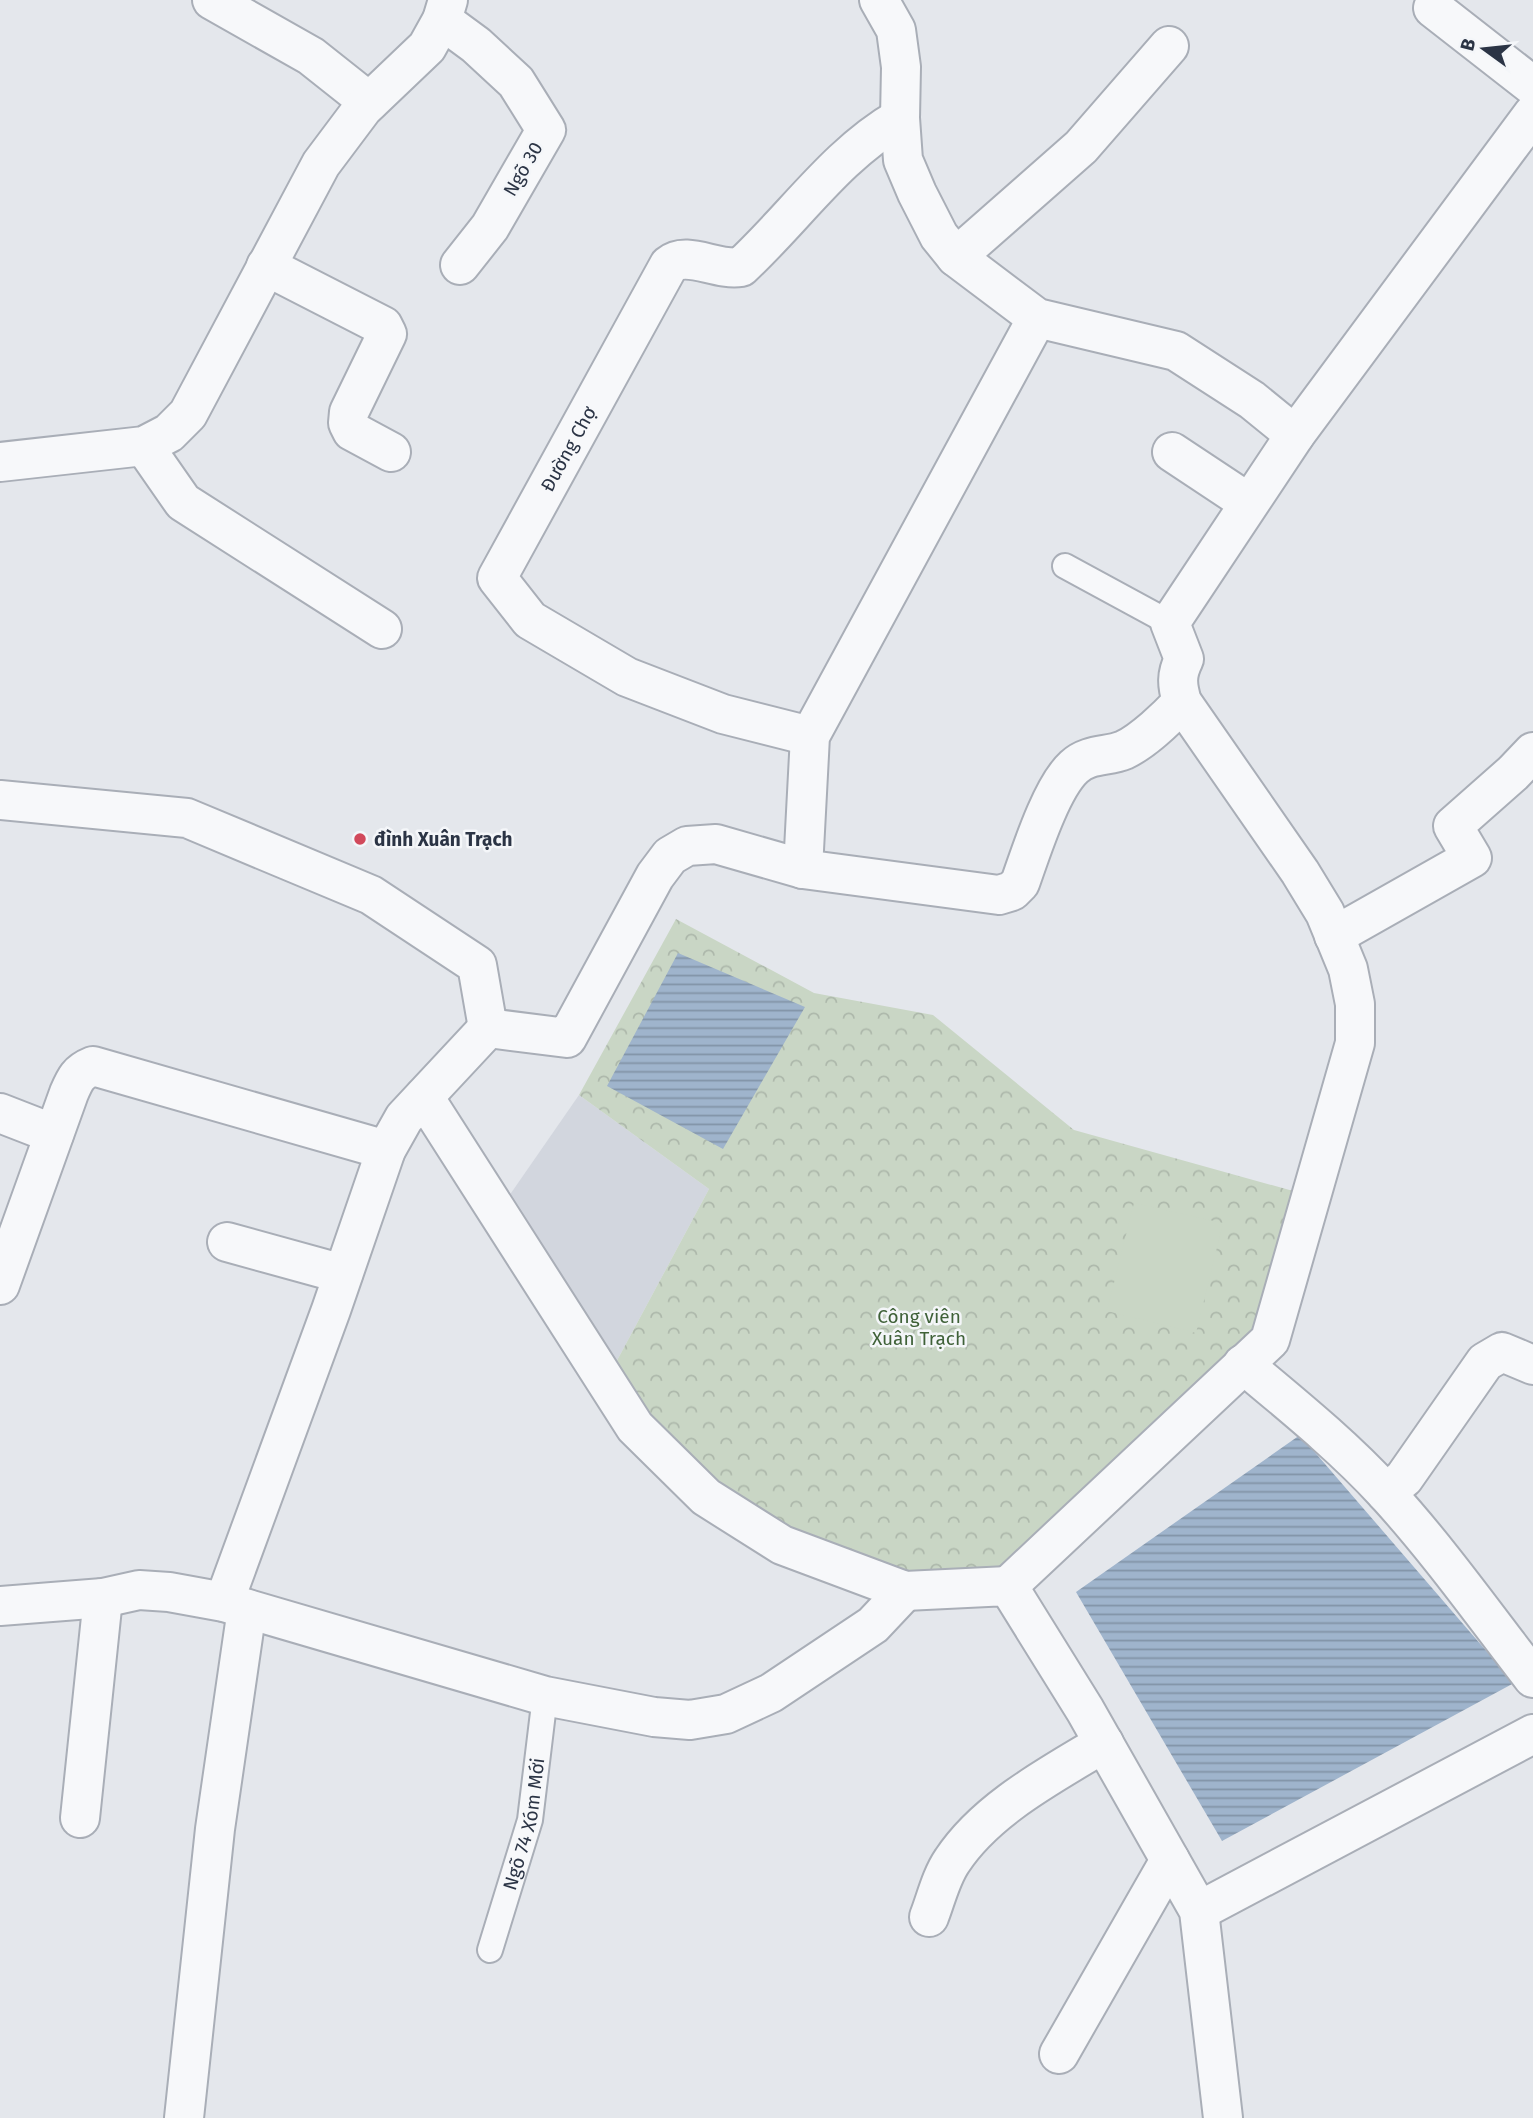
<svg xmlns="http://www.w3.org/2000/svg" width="1533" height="2118" font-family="'Fira Sans',sans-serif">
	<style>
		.built { fill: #d2d6de }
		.forest { fill: url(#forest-crowns) }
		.pitch { fill: #c9d6c5 }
		.water { fill: url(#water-rules) }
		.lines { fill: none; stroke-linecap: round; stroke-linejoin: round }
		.service-casing { stroke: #a9aeb7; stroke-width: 28 }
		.minor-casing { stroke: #a9aeb7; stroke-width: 42 }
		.service { stroke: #f7f8fa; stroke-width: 24 }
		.minor { stroke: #f7f8fa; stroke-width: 38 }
		.poi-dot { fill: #d1495b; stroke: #f4f6f9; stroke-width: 2.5 }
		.labels { text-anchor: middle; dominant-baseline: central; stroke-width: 5; stroke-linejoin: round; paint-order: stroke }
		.street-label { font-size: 19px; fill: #2b3445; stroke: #f4f6f9 }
		.poi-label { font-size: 19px; font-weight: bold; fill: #2b3445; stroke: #f4f6f9; text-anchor: start }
		.park-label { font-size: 19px; fill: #3f6138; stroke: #f4f6f9 }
	</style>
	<defs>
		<pattern id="forest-crowns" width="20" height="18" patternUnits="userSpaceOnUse" patternTransform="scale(1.75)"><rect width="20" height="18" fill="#c9d6c5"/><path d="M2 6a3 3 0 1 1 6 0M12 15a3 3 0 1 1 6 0" fill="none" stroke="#adb8ab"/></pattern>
		<pattern id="water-rules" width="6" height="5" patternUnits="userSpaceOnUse" patternTransform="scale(1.75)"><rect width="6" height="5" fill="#9fb4cc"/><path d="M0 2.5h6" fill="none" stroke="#8293a7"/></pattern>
	</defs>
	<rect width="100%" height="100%" fill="#e4e7ec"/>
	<!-- built -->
	<path class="built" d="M 579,1095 L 709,1189 L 606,1381 L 509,1196 Z"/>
	<!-- forest -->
	<path class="forest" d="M 676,919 L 814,993 L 933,1015 L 1074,1130 L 1311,1196 L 1269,1340 L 1008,1586 L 905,1591 L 782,1545 L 606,1381 L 709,1189 L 579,1095 Z"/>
	<!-- pitch -->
	<path class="pitch" d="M 1134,1203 L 1223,1223 L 1196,1333 L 1107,1311 Z"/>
	<!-- water -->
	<path class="water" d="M 678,953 L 805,1007 L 723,1149 L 607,1086 Z
		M 1300,1435 L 1514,1683 L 1222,1841 L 1076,1592 Z"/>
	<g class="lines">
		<defs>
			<g id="service">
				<path d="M 1065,566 L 1170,623"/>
				<path id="s1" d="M 490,1950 L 530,1820 L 545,1696"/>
			</g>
			<g id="minor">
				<path d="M 212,0 L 311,56 L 369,102"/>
				<path d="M 879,0 L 896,30 L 901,67 L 900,118 L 903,160 L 917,193 L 939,236 L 956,257 L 1037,318 L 1176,351 L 1252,400 L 1295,435"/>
				<path d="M 1433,8 L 1533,86"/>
				<path d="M 442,20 L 476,45 L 516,82 L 546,130 L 490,227 L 460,265"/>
				<path d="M 956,257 L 1081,147 L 1169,46"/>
				<path d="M 266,266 L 383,326 L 387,334 L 349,412 L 348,423 L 352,431 L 391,452"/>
				<path d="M 144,446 L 183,502 L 382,629"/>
				<path d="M 1172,452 L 1249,503"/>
				<path d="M 0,462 L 144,446 L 169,433 L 188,414 L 321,164 L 363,108 L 427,47 L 442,20 L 448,0"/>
				<path id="s2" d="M 810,736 L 723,714 L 627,677 L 530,620 L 497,578 L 669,265 C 687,250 716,271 741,267 C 795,217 836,155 900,118"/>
				<path d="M 0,800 L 187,818 L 371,895 L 477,965 L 488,1028"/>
				<path d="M 803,869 L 810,736 L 1037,318"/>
				<path d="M 1334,936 L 1472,858 L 1453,826 L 1513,773 L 1533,752"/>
				<path d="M 488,1028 L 567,1038 L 655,876 L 670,856 L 687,846 L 716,844 L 803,869 L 999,895 L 1012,891 L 1020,883 C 1031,852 1051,788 1074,767 C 1089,753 1108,757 1124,750 C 1143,741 1168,717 1182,702"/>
				<path d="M 424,1097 L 635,1427 L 706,1497 L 782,1545 L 905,1591 L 1008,1586 L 1085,1710 L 1199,1911 L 1223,2118"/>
				<path d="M 0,1113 L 54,1134"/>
				<path d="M 227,1242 L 343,1274"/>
				<path d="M 0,1285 L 69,1093 C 75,1079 78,1072 93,1066 L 386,1150"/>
				<path d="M 1243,1364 C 1292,1405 1343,1446 1386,1493 C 1439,1551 1485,1616 1533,1678"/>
				<path d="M 1386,1493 L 1404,1478 L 1485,1362 L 1502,1352 L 1533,1365"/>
				<path d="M 1008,1586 L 1270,1340 L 1355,1043 L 1355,1004 L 1348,969 L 1325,913 L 1300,872 L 1182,702 C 1177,685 1176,675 1184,659 L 1170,623 L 1295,435 L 1533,114"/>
				<path d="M 224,1602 L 331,1310 L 386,1150 L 404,1118 L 488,1028"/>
				<path d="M 0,1606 L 103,1598 L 139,1590 L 169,1592 L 224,1602 L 545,1696 L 654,1717 L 690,1720 L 726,1714 L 771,1693 L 873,1625 L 905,1591"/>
				<path d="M 80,1818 L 103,1598"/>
				<path d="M 1199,1911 L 1533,1734"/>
				<path d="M 929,1917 C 936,1899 941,1877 952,1861 C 986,1809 1051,1775 1104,1743"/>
				<path d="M 1059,2054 L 1170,1860"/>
				<path d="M 184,2118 L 215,1829 L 247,1609"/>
			</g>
		</defs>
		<!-- service casing -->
		<use href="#service" class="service-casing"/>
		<!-- minor casing -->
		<use href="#minor" class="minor-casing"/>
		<!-- service -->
		<use href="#service" class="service"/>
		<!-- minor -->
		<use href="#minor" class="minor"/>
	</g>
	<!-- markers -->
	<circle class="poi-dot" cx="360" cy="839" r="7"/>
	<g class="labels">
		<!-- street labels -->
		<g class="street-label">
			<text transform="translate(523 169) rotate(-60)">Ngõ 30</text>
			<text stroke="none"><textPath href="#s2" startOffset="506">Đường Chợ</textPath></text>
			<text stroke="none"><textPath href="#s1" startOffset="131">Ngõ 74 Xóm Mới</textPath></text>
		</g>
		<!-- poi labels -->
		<g class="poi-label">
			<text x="374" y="839">đình Xuân Trạch</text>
		</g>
		<!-- park labels -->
		<g class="park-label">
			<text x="919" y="1316">Công viên<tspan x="919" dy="22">Xuân Trạch</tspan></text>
		</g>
	</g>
	<!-- north arrow -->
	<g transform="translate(1484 49) rotate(285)" stroke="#f4f6f9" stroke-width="5" paint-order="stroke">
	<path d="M0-5L12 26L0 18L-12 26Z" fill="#2b3445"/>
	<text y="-10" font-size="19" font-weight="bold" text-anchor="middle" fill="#2b3445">B</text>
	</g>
</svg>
